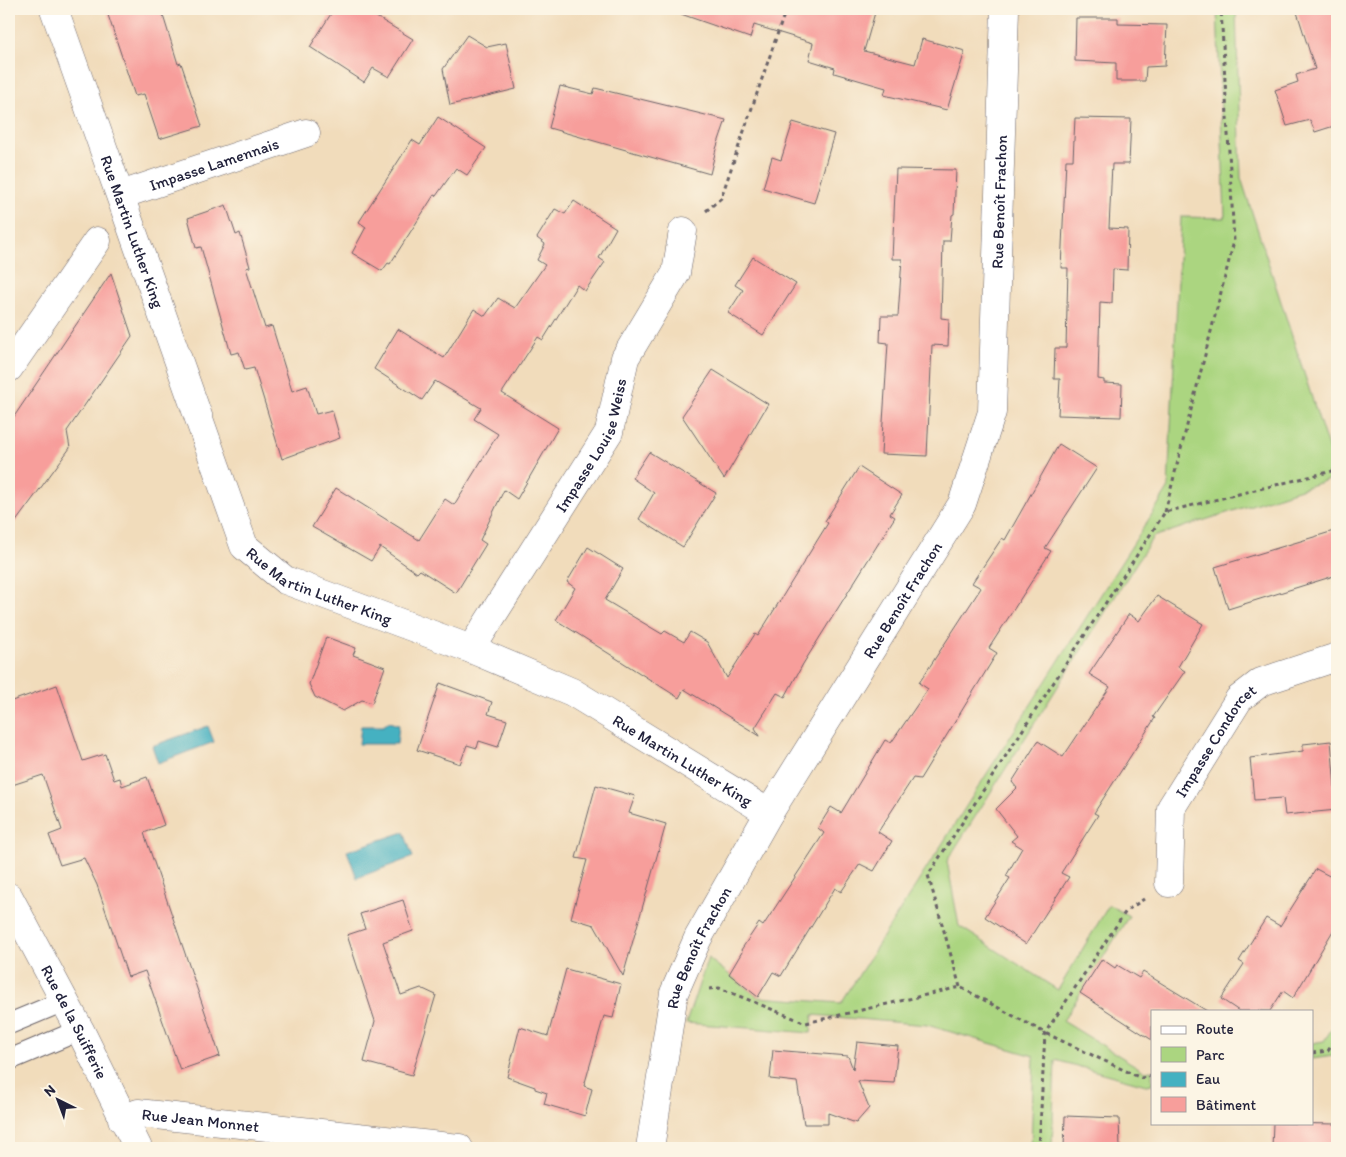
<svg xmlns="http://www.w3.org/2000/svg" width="1346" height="1157" font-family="Itim,sans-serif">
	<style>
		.green { fill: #abd580; stroke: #667c5e }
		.water { fill: #44b1c1; stroke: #336a7e }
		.building { fill: #f79e9b }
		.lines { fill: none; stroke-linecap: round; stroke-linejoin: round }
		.service-casing { stroke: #6a6368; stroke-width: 22 }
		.minor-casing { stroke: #6a6368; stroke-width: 29 }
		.path { stroke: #6a6368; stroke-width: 3; stroke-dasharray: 4 4; stroke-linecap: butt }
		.service { stroke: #fff; stroke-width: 20 }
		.minor { stroke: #fff; stroke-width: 28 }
		.labels { text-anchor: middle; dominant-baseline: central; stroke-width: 4; stroke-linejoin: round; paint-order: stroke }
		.street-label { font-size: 16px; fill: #22223b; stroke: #fcf5e5 }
	</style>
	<rect width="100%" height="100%" fill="#fcf5e5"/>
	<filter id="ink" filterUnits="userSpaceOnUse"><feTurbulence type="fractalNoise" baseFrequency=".02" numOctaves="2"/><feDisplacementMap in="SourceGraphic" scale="10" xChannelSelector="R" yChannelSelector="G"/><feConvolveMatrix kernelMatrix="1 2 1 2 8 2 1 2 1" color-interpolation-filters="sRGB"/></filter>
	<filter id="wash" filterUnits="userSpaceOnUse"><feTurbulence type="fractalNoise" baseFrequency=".0096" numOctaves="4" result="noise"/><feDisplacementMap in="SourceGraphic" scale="20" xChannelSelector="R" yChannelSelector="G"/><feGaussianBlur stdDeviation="1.12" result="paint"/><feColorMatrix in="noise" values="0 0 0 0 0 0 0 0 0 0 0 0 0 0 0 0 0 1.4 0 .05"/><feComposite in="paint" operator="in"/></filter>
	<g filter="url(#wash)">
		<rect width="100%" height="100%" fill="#f1dcbb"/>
		<!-- green -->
		<path class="green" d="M 1217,9 L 1236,9 L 1241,178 L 1333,463 L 1337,462 L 1337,477 L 1153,537 L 947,861 L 959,926 L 1058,990 L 1109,905 L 1129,916 L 1063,1021 L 1144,1071 L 1152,1070 L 1152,1084 L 1146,1085 L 1055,1060 L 1052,1148 L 1031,1148 L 1034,1056 L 927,1025 L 813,1015 L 811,1033 L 686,1023 L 708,958 L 758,997 L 841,1003 L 1168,489 L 1181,217 L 1225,218 Z
			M 1337,1021 L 1337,1050 L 1333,1056 L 1312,1059 L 1312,1043 L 1324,1041 Z"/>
		<!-- water -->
		<path class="water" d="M 389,722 L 399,725 L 397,744 L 359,744 L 361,726 L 383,726 Z
			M 208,726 L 214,742 L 158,763 L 152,746 Z
			M 404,832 L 413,857 L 357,878 L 347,851 Z"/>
		<g id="blocks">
			<!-- building -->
			<path class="building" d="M 106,9 L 161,9 L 178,64 L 181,63 L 202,126 L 159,139 L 144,94 L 135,96 Z
				M 334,9 L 363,9 L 413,39 L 389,77 L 373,68 L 364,82 L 310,47 Z
				M 679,9 L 876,9 L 864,51 L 915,64 L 922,39 L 965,51 L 947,110 L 884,95 L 886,88 L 834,73 L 835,68 L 809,60 L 813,43 L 754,25 L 750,38 L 678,13 Z
				M 1296,9 L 1337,9 L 1337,125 L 1315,132 L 1310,120 L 1287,126 L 1275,90 L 1298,82 L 1296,75 L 1315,69 Z
				M 1076,18 L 1118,18 L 1118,24 L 1167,25 L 1165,66 L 1146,67 L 1145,81 L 1116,81 L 1116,63 L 1075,61 Z
				M 467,35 L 487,47 L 506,43 L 516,89 L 450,105 L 443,69 Z
				M 560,86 L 593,94 L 595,88 L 726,120 L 716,149 L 710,174 L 549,128 Z
				M 438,117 L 486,148 L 467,175 L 456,168 L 436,196 L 434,195 L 390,264 L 388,263 L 382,271 L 352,253 L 366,227 L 359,222 L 412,140 L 420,145 Z
				M 1075,118 L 1131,119 L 1129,164 L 1112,164 L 1109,228 L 1128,229 L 1127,270 L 1113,269 L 1112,303 L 1100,302 L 1098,379 L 1104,380 L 1104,383 L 1122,384 L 1121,417 L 1058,415 L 1060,379 L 1054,379 L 1055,348 L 1066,348 L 1068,268 L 1061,268 L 1066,160 L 1073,160 Z
				M 793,122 L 834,134 L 814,203 L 763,188 L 772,157 L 781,160 Z
				M 896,169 L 956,170 L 954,214 L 952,215 L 950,241 L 943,241 L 941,318 L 949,319 L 948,346 L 932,345 L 927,456 L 881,454 L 888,343 L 880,342 L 881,316 L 898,316 L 902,259 L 892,259 Z
				M 574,201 L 616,228 L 599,258 L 605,262 L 585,291 L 577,285 L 543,340 L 538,337 L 502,393 L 558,428 L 517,499 L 504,490 L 480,540 L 486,544 L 456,593 L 420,570 L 417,573 L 380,547 L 371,561 L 312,527 L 336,488 L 419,540 L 445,499 L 454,505 L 498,434 L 474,419 L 481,408 L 435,381 L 422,400 L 374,369 L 398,329 L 444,358 L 474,309 L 485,316 L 498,298 L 515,308 L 545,265 L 537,260 L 545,244 L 537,238 L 555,209 L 565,214 Z
				M 226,205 L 236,235 L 240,233 L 250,267 L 246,268 L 265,328 L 272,326 L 292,391 L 307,386 L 316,414 L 332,410 L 340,438 L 282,459 L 254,368 L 245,370 L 239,352 L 231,354 L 201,247 L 196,248 L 188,218 Z
				M 753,257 L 796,284 L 763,335 L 728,313 L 743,290 L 735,285 Z
				M 111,273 L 132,336 L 67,431 L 70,448 L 9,531 L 9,424 Z
				M 713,370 L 768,404 L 724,479 L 682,416 Z
				M 1059,444 L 1097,468 L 1045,548 L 1051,551 L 989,648 L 997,653 L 920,779 L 913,778 L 878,832 L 892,841 L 874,871 L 860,864 L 841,892 L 835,888 L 781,976 L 773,972 L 758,997 L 729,974 L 742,952 L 741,950 L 759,923 L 763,926 L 824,833 L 818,828 L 831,807 L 841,813 L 885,740 L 891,743 L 928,689 L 919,683 L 981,588 L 972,583 L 1002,538 L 1005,540 Z
				M 649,452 L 716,493 L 683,547 L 639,519 L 654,493 L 632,478 Z
				M 859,467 L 902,495 L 890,514 L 895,517 L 803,664 L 785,697 L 777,693 L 755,728 L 760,736 L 684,689 L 679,698 L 556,620 L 575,588 L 567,582 L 588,547 L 623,569 L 605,600 L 662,634 L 665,631 L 684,642 L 690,632 L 707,642 L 727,678 L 755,634 L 758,636 L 828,523 L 825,521 Z
				M 1337,530 L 1337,575 L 1228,609 L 1215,567 Z
				M 1157,596 L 1203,624 L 1178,667 L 1185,671 L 1153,717 L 1155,718 L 1094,813 L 1098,815 L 1061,873 L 1069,877 L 1026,944 L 985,917 L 1010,878 L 1006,876 L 1022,848 L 1011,841 L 1017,836 L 996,809 L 1017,788 L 1012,782 L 1038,741 L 1063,757 L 1110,687 L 1089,674 L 1129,614 L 1139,621 Z
				M 326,637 L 356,648 L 353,655 L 385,667 L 372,703 L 362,700 L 343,711 L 315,697 L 309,684 Z
				M 440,683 L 492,702 L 488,714 L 507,720 L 498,747 L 479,741 L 477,748 L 467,745 L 460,764 L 417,750 Z
				M 57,685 L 83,761 L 105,754 L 114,780 L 120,778 L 122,786 L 147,777 L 164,825 L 144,833 L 220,1056 L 180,1070 L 145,971 L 128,977 L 97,885 L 84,858 L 60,865 L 49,835 L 62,830 L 43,775 L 9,786 L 9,702 Z
				M 1331,741 L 1337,810 L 1285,815 L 1283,798 L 1254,800 L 1250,758 L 1303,751 L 1303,744 Z
				M 596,785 L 635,796 L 629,813 L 666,824 L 623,976 L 594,925 L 571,918 L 587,860 L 576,858 Z
				M 1316,869 L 1337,880 L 1337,924 L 1293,998 L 1283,991 L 1270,1011 L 1239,1011 L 1221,999 L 1244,964 L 1239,961 L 1266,918 L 1280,926 Z
				M 403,900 L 413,931 L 383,942 L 401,995 L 421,988 L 436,995 L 412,1075 L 364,1062 L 375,1021 L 347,935 L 365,929 L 360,914 Z
				M 1102,959 L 1115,968 L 1117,965 L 1139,978 L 1143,972 L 1207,1011 L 1152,1011 L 1152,1040 L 1080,993 Z
				M 566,969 L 621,984 L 613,1018 L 604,1016 L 584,1086 L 592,1089 L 585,1116 L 544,1104 L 547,1093 L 535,1089 L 535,1087 L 507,1077 L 520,1027 L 548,1036 Z
				M 857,1042 L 898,1046 L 894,1083 L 858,1081 L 869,1108 L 856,1123 L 828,1113 L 828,1124 L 804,1124 L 797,1082 L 770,1079 L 773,1050 L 848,1056 L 853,1069 Z
				M 1065,1116 L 1119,1118 L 1120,1148 L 1064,1148 Z
				M 1273,1123 L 1337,1124 L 1337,1148 L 1272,1148 Z"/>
		</g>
	</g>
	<g filter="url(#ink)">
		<use href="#blocks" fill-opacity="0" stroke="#6a6368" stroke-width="1"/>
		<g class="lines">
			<defs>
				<path id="service" d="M 9,1024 L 64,1001
					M 9,1060 L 80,1030"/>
				<g id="minor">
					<path id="s1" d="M 54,9 L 244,546 L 285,580 L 471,649 L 572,692 L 769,813"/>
					<path id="s2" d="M 121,195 L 306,133"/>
					<path d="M 9,368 L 97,241"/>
					<path id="s3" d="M 471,649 L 609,432 L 625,358 L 676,273 L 683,231"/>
					<path id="s4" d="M 1169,883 L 1171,808 L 1239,699 L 1261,682 L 1337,657"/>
					<path id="s5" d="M 9,897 L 80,1030 L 138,1148"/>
					<path id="s6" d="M 122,1119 L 138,1113 L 459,1148"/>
					<path id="s7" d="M 650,1148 L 674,993 L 698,938 L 769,813 L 962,504 L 992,412 L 1005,9"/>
				</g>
			</defs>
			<!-- service casing -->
			<use href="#service" class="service-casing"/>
			<!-- minor casing -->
			<use href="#minor" class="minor-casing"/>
			<!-- path -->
			<path class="path" d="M 706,211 L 721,198 L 786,9
				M 1165,512 L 1234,241 L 1221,9
				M 960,987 L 928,875 L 1165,512 L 1337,470
				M 709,989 L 719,988 L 806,1023 L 960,987 L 1045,1033 L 1141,1078 L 1152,1076
				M 1312,1053 L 1328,1051 L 1337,1036
				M 1039,1148 L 1045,1033 L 1126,911 L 1144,899"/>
			<!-- service -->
			<use href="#service" class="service"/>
			<!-- minor -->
			<use href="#minor" class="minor"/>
		</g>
	</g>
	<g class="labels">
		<!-- street labels -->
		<g class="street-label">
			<text stroke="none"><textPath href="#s2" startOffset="98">Impasse Lamennais</textPath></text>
			<text stroke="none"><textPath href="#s7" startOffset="1032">Rue Benoît Frachon</textPath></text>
			<text stroke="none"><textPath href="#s1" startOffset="236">Rue Martin Luther King</textPath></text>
			<text stroke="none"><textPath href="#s3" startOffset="238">Impasse Louise Weiss</textPath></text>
			<text stroke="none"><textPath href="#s1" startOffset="656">Rue Martin Luther King</textPath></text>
			<text stroke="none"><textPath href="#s7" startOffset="612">Rue Benoît Frachon</textPath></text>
			<text stroke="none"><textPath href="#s4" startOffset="156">Impasse Condorcet</textPath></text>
			<text stroke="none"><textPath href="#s1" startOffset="1061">Rue Martin Luther King</textPath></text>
			<text stroke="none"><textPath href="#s7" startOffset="208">Rue Benoît Frachon</textPath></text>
			<text stroke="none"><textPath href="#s5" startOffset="141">Rue de la Suifferie</textPath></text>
			<text stroke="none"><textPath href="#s6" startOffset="80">Rue Jean Monnet</textPath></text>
		</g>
	</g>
	<!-- margin -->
	<rect width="1346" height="1157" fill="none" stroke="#fcf5e5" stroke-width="30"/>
	<!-- legend -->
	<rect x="1151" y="1010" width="162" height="115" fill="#fcf5e5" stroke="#a5a1a1"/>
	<rect x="1161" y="1026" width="25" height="8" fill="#ffffff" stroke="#a5a1a1"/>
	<text x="1196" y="1034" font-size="15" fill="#22223b">Route</text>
	<rect x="1161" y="1047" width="25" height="15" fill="#abd580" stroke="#a5a1a1"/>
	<text x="1196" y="1060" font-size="15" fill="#22223b">Parc</text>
	<rect x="1161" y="1072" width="25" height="15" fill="#44b1c1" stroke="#a5a1a1"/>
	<text x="1196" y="1084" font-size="15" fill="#22223b">Eau</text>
	<rect x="1161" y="1097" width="25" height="15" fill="#f79e9b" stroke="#a5a1a1"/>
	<text x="1196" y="1110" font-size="15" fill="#22223b">Bâtiment</text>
	<!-- north arrow -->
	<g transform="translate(58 1100) rotate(318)" stroke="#fcf5e5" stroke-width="4" paint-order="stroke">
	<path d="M0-4L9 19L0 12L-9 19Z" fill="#22223b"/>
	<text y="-8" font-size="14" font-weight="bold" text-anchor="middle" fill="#22223b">N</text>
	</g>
</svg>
